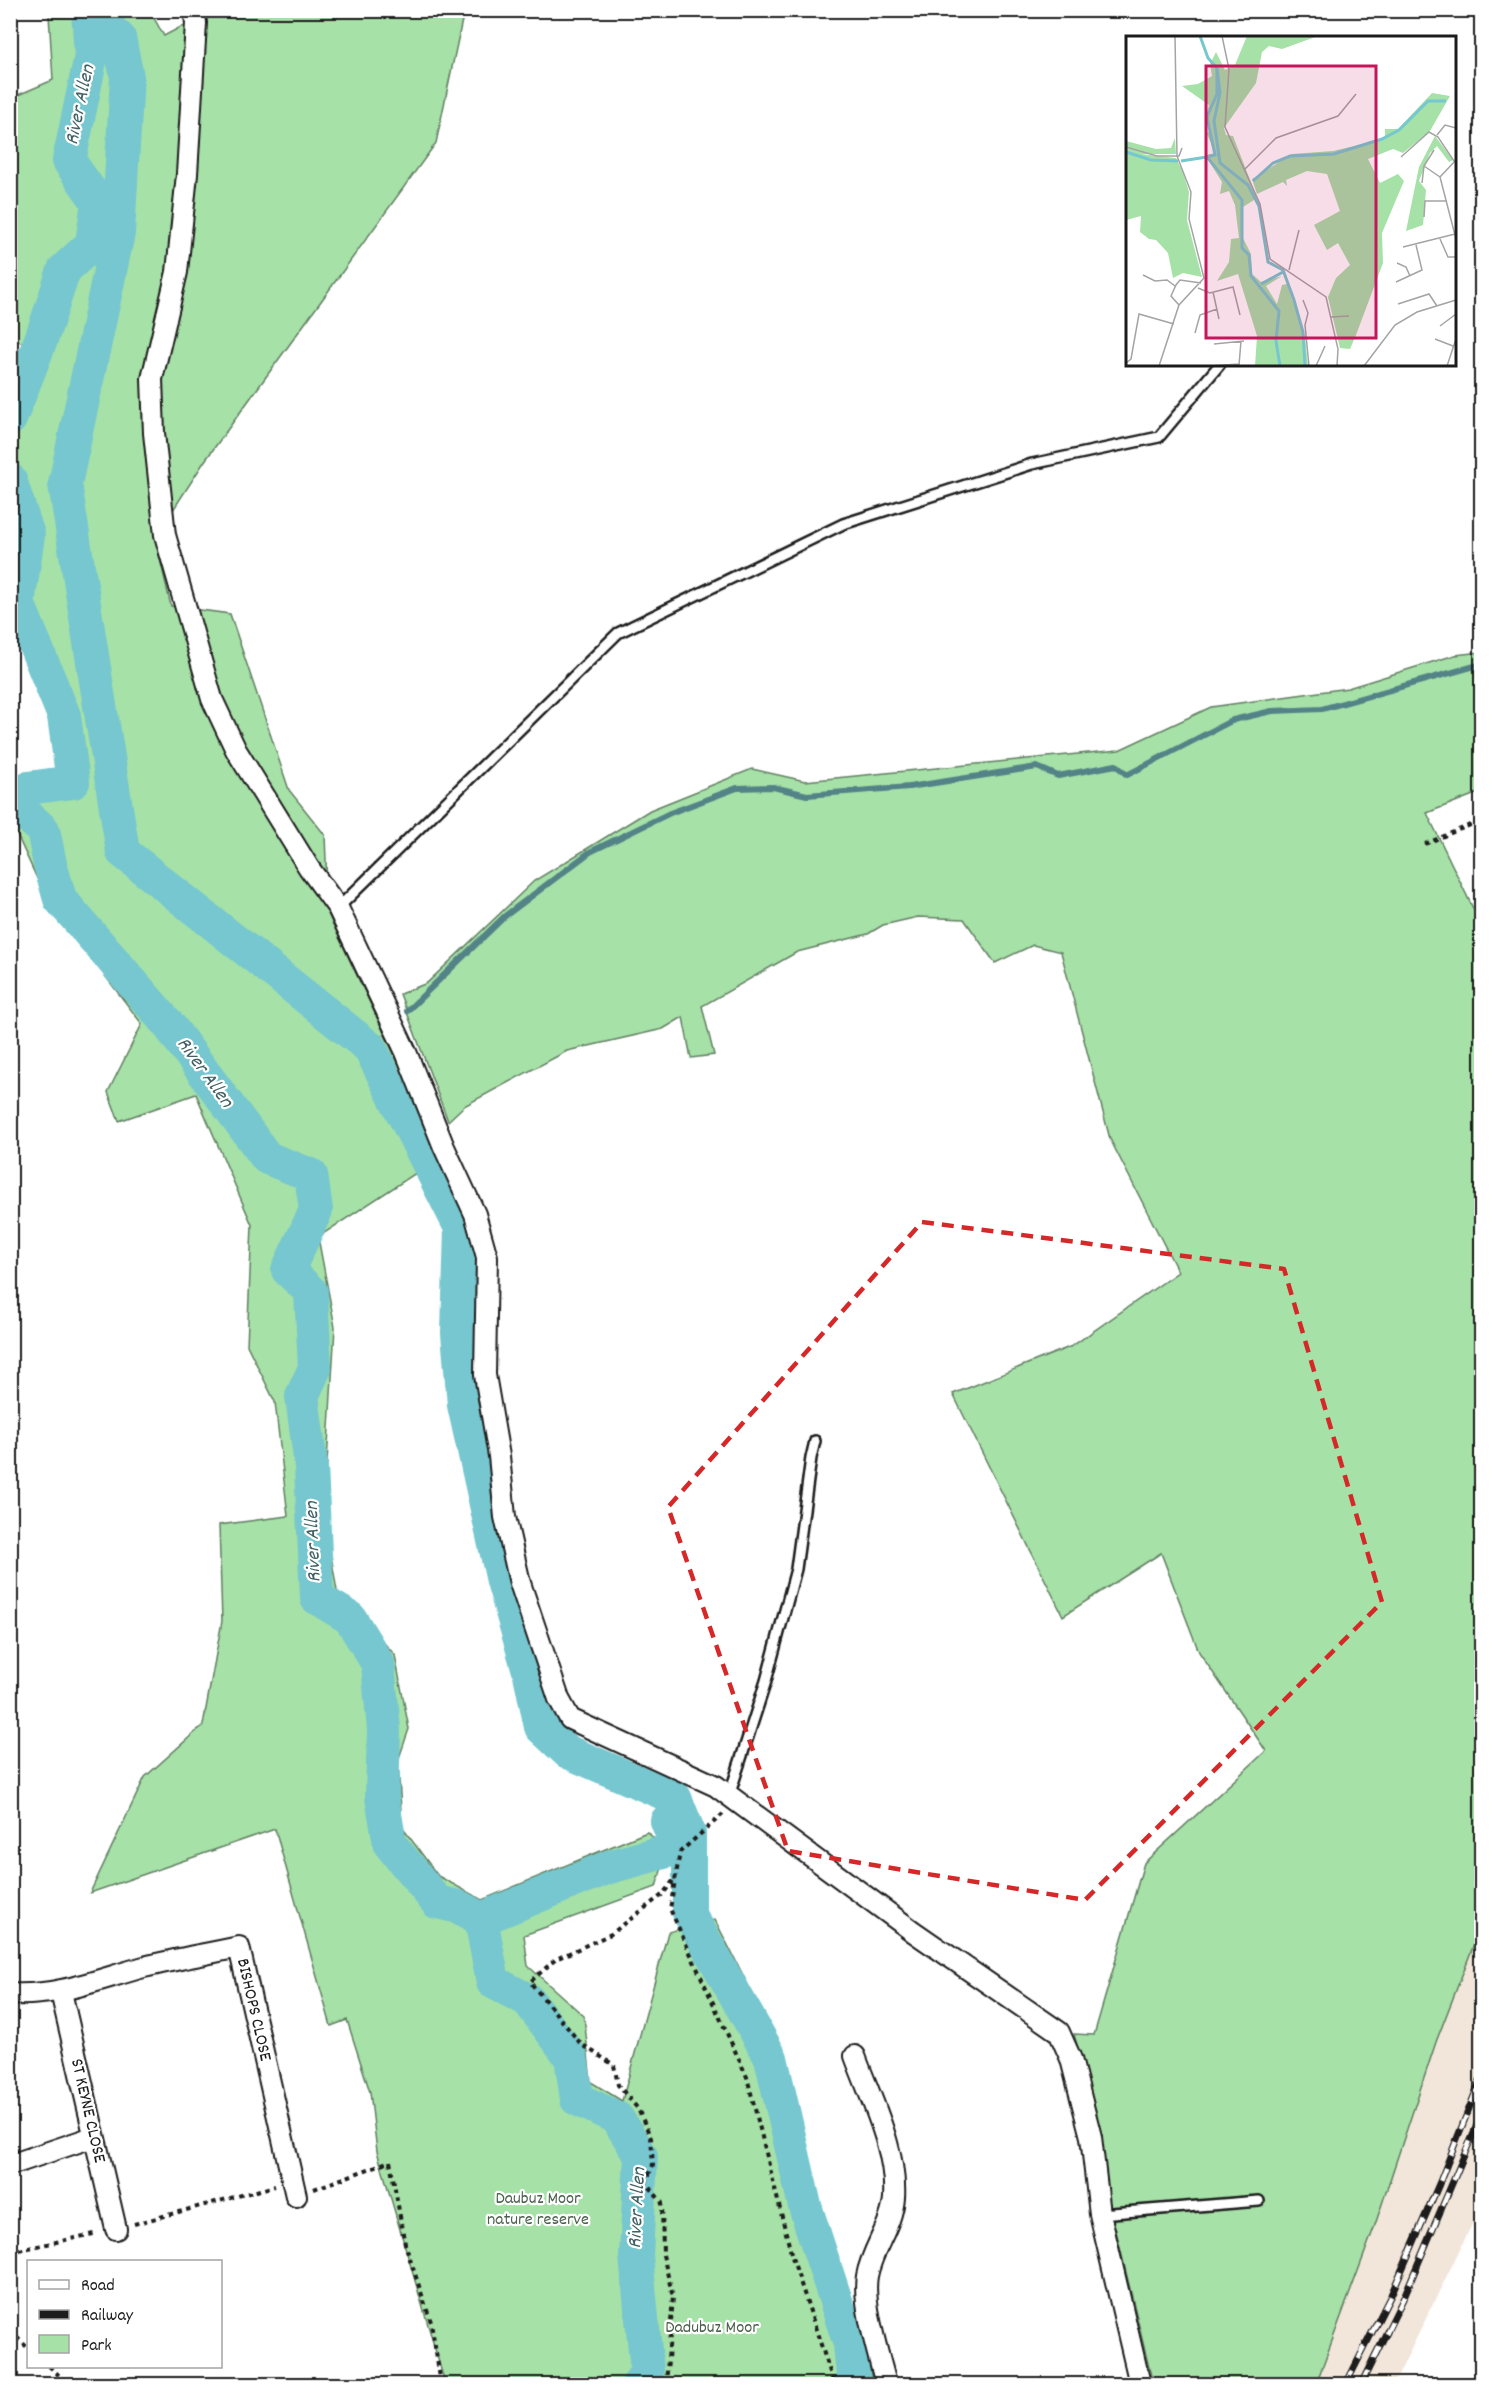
<svg xmlns="http://www.w3.org/2000/svg" width="1492" height="2395" font-family="Dekko,sans-serif">
	<style>
		.built { fill: #f2e6da }
		.green { fill: #a6e1a7; stroke: #617e62; stroke-width: 1.5 }
		.lines { fill: none; stroke-linecap: round; stroke-linejoin: round }
		.stream { stroke: #528387; stroke-width: 6 }
		.river { stroke: #76c7cf; stroke-width: 34 }
		.service-casing { stroke: #1c1c1c; stroke-width: 14 }
		.minor-casing { stroke: #1c1c1c; stroke-width: 24 }
		.path { stroke: #1c1c1c; stroke-width: 4; stroke-dasharray: 4.5 4.5; stroke-linecap: butt }
		.service { stroke: #fff; stroke-width: 9 }
		.minor { stroke: #fff; stroke-width: 20 }
		.rail-casing { stroke: #1c1c1c; stroke-width: 7 }
		.rail { stroke: #fff; stroke-width: 4.5; stroke-dasharray: 14; stroke-linecap: butt }
		.marked { fill: none; stroke: #d62828; stroke-width: 4.5; stroke-dasharray: 12 8; stroke-linejoin: round }
		.labels { text-anchor: middle; dominant-baseline: central; stroke-width: 4.5; stroke-linejoin: round; paint-order: stroke }
		.street-label { font-size: 18px; fill: #1c1c1c; stroke: #fff }
		.park-label { font-size: 18px; fill: #4c614d; stroke: #fff }
		.water-label { font-size: 20px; font-style: italic; fill: #406064; stroke: #fff }
		.inset-river { fill: none; stroke: #76c7cf; stroke-width: 3 }
		.inset-road { fill: none; stroke: #a4a4a4; stroke-width: 1.5 }
		.view { fill: #c2185b; fill-opacity: 0.15; stroke: #c2185b; stroke-width: 3 }
		.inset-edge { fill: none; stroke: #1c1c1c; stroke-width: 3 }
	</style>
	<rect width="100%" height="100%" fill="#fff"/>
	<filter id="ink" filterUnits="userSpaceOnUse"><feTurbulence type="fractalNoise" baseFrequency=".0167" numOctaves="2"/><feDisplacementMap in="SourceGraphic" scale="12" xChannelSelector="R" yChannelSelector="G"/><feConvolveMatrix kernelMatrix="1 2 1 2 8 2 1 2 1" color-interpolation-filters="sRGB"/></filter>
	<g filter="url(#ink)">
		<!-- built -->
		<path class="built" d="M 1481,1926 L 1481,2206 L 1394,2384 L 1316,2384 L 1374,2228 L 1436,2042 Z"/>
		<!-- green -->
		<path class="green" d="M 46,11 L 150,11 L 164,36 L 211,11 L 464,11 L 436,143 L 204,462 L 155,538 L 171,606 L 230,614 L 289,790 L 325,835 L 328,914 L 442,1156 L 318,1237 L 335,1327 L 324,1513 L 337,1591 L 395,1655 L 409,1729 L 398,1761 L 402,1827 L 438,1876 L 482,1900 L 647,1832 L 667,1851 L 656,1887 L 524,1935 L 528,1966 L 584,2016 L 591,2082 L 622,2101 L 668,1932 L 715,1920 L 776,2040 L 832,2250 L 874,2384 L 437,2384 L 445,2383 L 377,2151 L 370,2092 L 347,2020 L 331,2026 L 275,1829 L 90,1893 L 145,1777 L 203,1725 L 222,1621 L 219,1525 L 288,1516 L 275,1402 L 247,1345 L 252,1225 L 196,1094 L 119,1121 L 108,1092 L 142,1024 L 47,900 L 11,822 L 11,776 L 80,764 L 10,608 L 11,594 L 42,542 L 11,491 L 11,367 L 23,343 L 11,337 L 11,98 L 53,80 L 49,15 Z
			M 1481,652 L 1481,792 L 1427,813 L 1481,925 L 1481,1926 L 1436,2042 L 1374,2228 L 1316,2384 L 1153,2384 L 1110,2206 L 1095,2113 L 1074,2034 L 1094,2035 L 1144,1863 L 1266,1751 L 1199,1652 L 1161,1553 L 1063,1616 L 953,1394 L 1072,1346 L 1178,1272 L 1110,1139 L 1061,952 L 1033,945 L 995,963 L 964,919 L 918,917 L 883,925 L 868,934 L 797,952 L 702,1006 L 714,1055 L 691,1058 L 683,1017 L 663,1029 L 567,1051 L 464,1106 L 448,1121 L 400,994 L 427,983 L 534,881 L 650,810 L 752,769 L 805,781 L 1119,750 L 1211,707 L 1348,688 L 1455,655 Z"/>
		<g class="lines">
			<!-- stream -->
			<path class="stream" d="M 407,1011 L 505,916 L 590,852 L 670,813 L 737,788 L 773,787 L 807,795 L 909,787 L 1037,767 L 1058,776 L 1116,765 L 1127,775 L 1233,720 L 1272,711 L 1322,709 L 1482,664
				M 370,1048 L 380,1038"/>
			<!-- river -->
			<path class="river" d="M 90,12 L 119,38 L 127,77 L 118,233 L 65,484 L 123,852 L 370,1048 L 461,1228 L 458,1333 L 464,1405 L 503,1581 L 530,1674 L 541,1727 L 568,1752 L 675,1798 L 689,1833 L 689,1913 L 771,2058 L 805,2206 L 850,2344 L 854,2384
				M 10,419 L 42,337 L 64,270 L 92,244 L 98,202 L 69,161 L 91,56 L 88,10
				M 10,480 L 28,535 L 18,603 L 64,716 L 73,782 L 28,788 L 10,797
				M 10,800 L 43,830 L 50,864 L 60,899 L 168,1024 L 267,1158 L 311,1175 L 316,1210 L 288,1270 L 311,1292 L 315,1368 L 302,1396 L 311,1466 L 317,1598 L 350,1618 L 378,1664 L 384,1730 L 382,1797 L 390,1844 L 437,1902 L 459,1907 L 481,1919 L 493,1982 L 528,2000 L 571,2057 L 577,2099 L 617,2118 L 641,2156 L 636,2256 L 647,2371 L 639,2384
				M 481,1919 L 609,1867 L 667,1851 L 675,1841 L 667,1821 L 676,1817"/>
			<defs>
				<path id="service" d="M 338,908 L 618,633 L 843,524 L 1032,464 L 1159,437 L 1220,364
					M 729,1796 L 766,1681 L 796,1569 L 811,1458 L 815,1441
					M 1100,2214 L 1259,2201"/>
				<path id="minor" d="M 194,10 L 196,23 L 187,174 L 177,272 L 152,379 L 154,433 L 165,535 L 212,699 L 236,750 L 309,868 L 338,908 L 406,1052 L 444,1147 L 475,1214 L 487,1257 L 485,1375 L 499,1456 L 505,1517 L 520,1583 L 559,1699 L 570,1719 L 716,1786 L 914,1932 L 1059,2032 L 1071,2059 L 1091,2137 L 1100,2214 L 1140,2384
					M 61,1992 L 116,2229
					M 10,1994 C 58,1997 99,1979 144,1967 C 176,1959 207,1954 239,1947 L 296,2196
					M 855,2056 C 871,2100 897,2150 894,2198 C 892,2226 872,2248 867,2276 C 862,2304 879,2356 886,2384
					M 10,2165 L 93,2137"/>
			</defs>
			<!-- service casing -->
			<use href="#service" class="service-casing"/>
			<!-- minor casing -->
			<use href="#minor" class="minor-casing"/>
			<!-- path -->
			<path class="path" d="M 1425,844 L 1482,820
				M 723,1814 L 680,1852 L 670,1909 L 747,2077 L 792,2257 L 834,2384
				M 314,2189 L 390,2161 L 405,2244 L 431,2322 L 441,2384
				M 134,2224 L 275,2186
				M 10,2252 L 98,2233
				M 10,2331 L 28,2348
				M 49,2366 L 66,2382 L 66,2384
				M 666,2384 L 673,2297 L 663,2255 L 662,2203 L 646,2182 L 653,2165 L 651,2138 L 638,2109 L 618,2085 L 614,2065 L 581,2044 L 530,1982 L 556,1959 L 611,1934 L 662,1895 L 673,1881"/>
			<!-- service -->
			<use href="#service" class="service"/>
			<!-- minor -->
			<use href="#minor" class="minor"/>
			<defs>
				<path id="rail" d="M 1346,2384 L 1391,2295 L 1439,2184 L 1482,2076
					M 1361,2384 L 1403,2299 L 1482,2113"/>
			</defs>
			<!-- rail casing -->
			<use href="#rail" class="rail-casing"/>
			<!-- rail -->
			<use href="#rail" class="rail"/>
		</g>
	</g>
	<!-- marked area -->
	<path class="marked" d="M 922,1222 L 1284,1269 L 1382,1602 L 1085,1900 L 788,1851 L 668,1507 Z"/>
	<g class="labels">
		<!-- street labels -->
		<g class="street-label">
			<text transform="translate(253 2010) rotate(77)">BISHOPS CLOSE</text>
			<text transform="translate(87 2111) rotate(77)">ST KEYNE CLOSE</text>
		</g>
		<!-- park labels -->
		<g class="park-label">
			<text x="538" y="2199">Daubuz Moor<tspan x="538" dy="21">nature reserve</tspan></text>
			<text x="712" y="2328">Dadubuz Moor</text>
		</g>
		<!-- water labels -->
		<g class="water-label">
			<text transform="translate(81 105) rotate(-78)">River Allen</text>
			<text transform="translate(204 1073) rotate(54)">River Allen</text>
			<text transform="translate(314 1542) rotate(-92)">River Allen</text>
			<text transform="translate(638 2208) rotate(-87)">River Allen</text>
		</g>
	</g>
	<!-- overview -->
	<g transform="translate(1126 36)">
		<rect width="330" height="330" fill="#fff"/>
		<path d="M 121,0 L 192,0 L 156,13 L 143,10 L 136,16 L 130,47 L 98,92 L 100,99 L 107,100 L 131,162 L 117,171 L 117,202 L 125,218 L 126,238 L 135,246 L 156,240 L 140,250 L 151,268 L 156,249 L 161,248 L 179,300 L 182,330 L 129,330 L 131,300 L 112,238 L 91,245 L 103,226 L 105,203 L 113,202 L 109,169 L 103,155 L 94,158 L 96,146 L 79,119 L 89,117 L 81,98 L 85,92 L 79,83 L 83,69 L 56,50 L 72,48 L 86,40 L 84,28 L 90,16 L 99,34 L 109,29 ZM 306,57 L 324,60 L 304,95 L 277,117 L 267,113 L 242,123 L 254,147 L 272,138 L 278,145 L 256,197 L 257,227 L 230,299 L 224,313 L 214,312 L 202,261 L 210,242 L 224,229 L 212,207 L 201,214 L 188,189 L 214,175 L 201,138 L 181,135 L 160,144 L 161,150 L 157,146 L 131,158 L 126,143 L 166,118 L 207,115 L 254,104 L 259,101 L 259,93 L 272,93 ZM 309,100 L 327,124 L 323,126 L 311,110 L 304,117 L 293,145 L 300,154 L 297,189 L 280,195 L 293,131 ZM 49,102 L 50,118 L 15,118 L 50,122 L 57,136 L 63,156 L 61,184 L 76,241 L 57,237 L 47,242 L 42,217 L 30,204 L 23,203 L 14,196 L 15,180 L 0,184 L 0,105 L 30,113 L 45,112 Z" fill="#a6e1a7"/>
		<path class="inset-river" d="M 74,0 L 82,22 L 91,32 L 91,58 L 81,81 L 89,119 L 81,121 L 116,164 L 116,212 L 123,219 L 125,240 L 153,275 L 150,305 L 154,330M 91,32 L 94,57 L 88,85 L 94,127 L 122,149 L 133,170 L 142,226 L 157,234 L 168,264 L 177,296 L 179,330M 0,116 L 25,124 L 52,125M 55,125 L 81,121M 127,145 L 147,127 L 164,120 L 208,118 L 256,103 L 273,94 L 302,65 L 320,65M 135,248 L 157,236"/>
		<path class="inset-road" d="M 96,0 L 103,33 L 99,91 L 134,168 L 144,223 L 200,261 L 212,313 L 211,330M 311,99 L 319,89 L 330,92M 0,111 L 31,120 L 53,120 L 56,112M 275,121 L 303,96 L 312,101 L 328,125M 330,124 L 314,141 L 330,203M 298,130 L 314,141M 119,133 L 150,102 L 212,80 L 230,58M 296,147 L 298,130 L 308,114M 298,181 L 299,165 L 320,165M 314,203 L 322,221 L 330,221M 277,211 L 329,198M 271,227 L 280,231 L 284,240M 163,234 L 173,194M 17,239 L 29,245 L 41,244 L 49,250M 270,246 L 296,234 L 290,209M 72,252 L 84,257 L 107,251 L 114,279M 87,256 L 93,283M 177,264 L 182,277 L 179,289 L 183,330M 272,268 L 303,258 L 311,270M 53,269 L 45,260 L 50,249 L 54,244 L 75,247M 205,281 L 223,280M 314,290 L 330,278M 69,297 L 74,279 L 91,273M 309,303 L 327,310M 88,308 L 118,305M 0,327 L 5,323 L 13,278 L 48,288M 113,329 L 115,305M 33,330 L 53,269 L 78,242 L 63,183 L 65,156 L 51,120 L 49,0M 84,330 L 113,328M 190,330 L 199,310M 238,330 L 269,289 L 291,276 L 330,264M 321,330 L 330,303"/>
		<path class="view" d="M 80,30 L 250,30 L 250,302 L 80,302 Z"/>
		<rect width="330" height="330" class="inset-edge"/>
	</g>
	<!-- margin -->
	<rect width="1492" height="2395" fill="none" stroke="#fff" stroke-width="36"/>
	<rect x="18" y="18" width="1456" height="2359" fill="none" stroke="#1c1c1c" stroke-width="2" filter="url(#ink)"/>
	<!-- legend -->
	<rect x="27" y="2260" width="195" height="108" fill="#ffffff" stroke="#a4a4a4" stroke-width="1.5"/>
	<rect x="39" y="2280" width="30" height="9" fill="#ffffff" stroke="#a4a4a4" stroke-width="1.5"/>
	<text x="81" y="2290" font-size="18" fill="#1c1c1c">Road</text>
	<rect x="39" y="2310" width="30" height="9" fill="#1c1c1c" stroke="#a4a4a4" stroke-width="1.5"/>
	<text x="81" y="2320" font-size="18" fill="#1c1c1c">Railway</text>
	<rect x="39" y="2335" width="30" height="18" fill="#a6e1a7" stroke="#a4a4a4" stroke-width="1.5"/>
	<text x="81" y="2350" font-size="18" fill="#1c1c1c">Park</text>
</svg>
